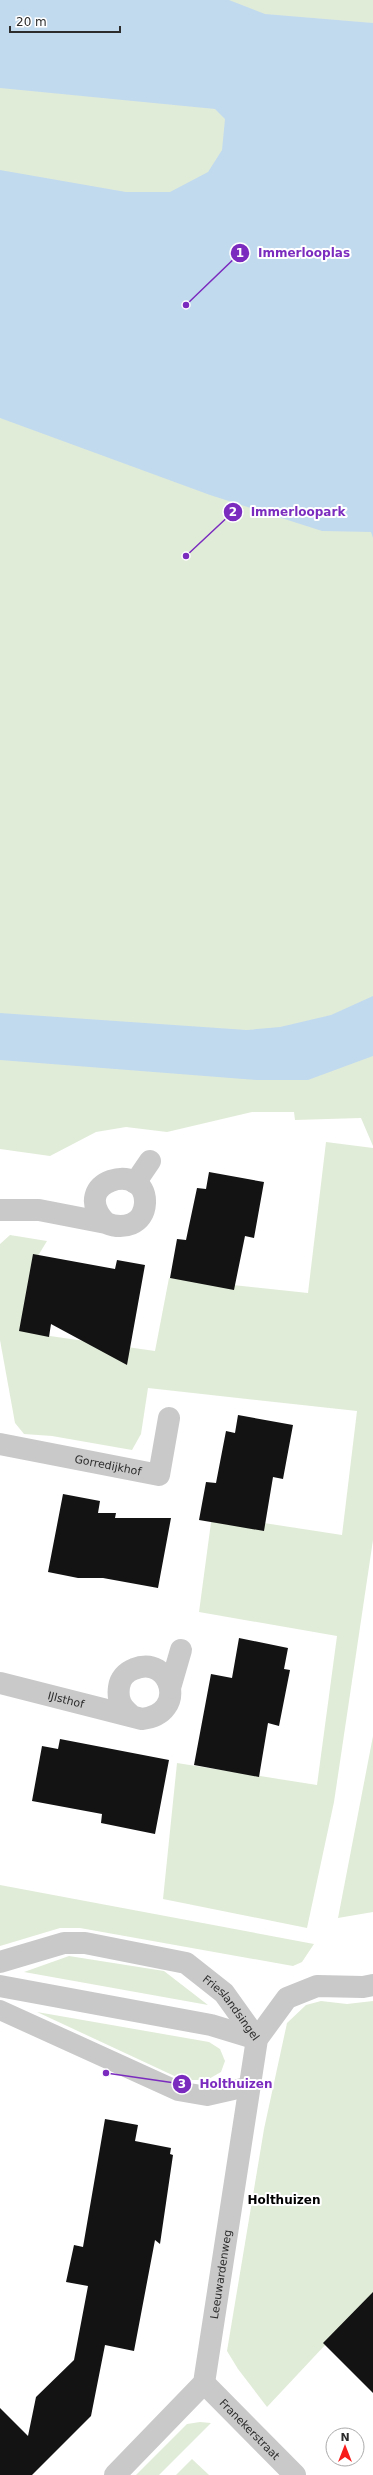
<svg xmlns="http://www.w3.org/2000/svg" width="373" height="2475" font-family="'DejaVu Sans',sans-serif">
	<style>
		.green { fill: #e1ecd8 }
		.water { fill: #c2daee }
		.building { fill: #131313 }
		.lines { fill: none; stroke-linecap: round; stroke-linejoin: round }
		.service { stroke: #c9c9c9; stroke-width: 20 }
		.minor { stroke: #c9c9c9; stroke-width: 22 }
		.labels { text-anchor: middle; dominant-baseline: central; stroke-width: 4; stroke-linejoin: round; paint-order: stroke }
		.street-label { font-size: 11px; fill: #2c2c2c; stroke: #fff }
		.neighbourhood-label { font-size: 12px; font-weight: bold; fill: #000; stroke: #fff }
		.leader { fill: none; stroke: #7b2cbf; stroke-width: 1.5 }
		.callout-dot { fill: #7b2cbf; stroke: #fff; stroke-width: 1.5 }
		.mark-label { font-size: 12px; text-anchor: middle; font-weight: bold; fill: #fff }
		.callout-label { font-size: 12px; text-anchor: middle; font-weight: bold; fill: #7b2cbf; stroke: #fff; stroke-width: 4; stroke-linejoin: round; paint-order: stroke }
	</style>
	<rect width="100%" height="100%" fill="#fff"/>
	<!-- green -->
	<path class="green" d="M 0,0 L 373,0 L 373,1146 L 361,1118 L 295,1120 L 294,1112 L 252,1112 L 167,1132 L 126,1127 L 96,1132 L 50,1156 L 0,1149 Z
		M 326,1142 L 373,1148 L 373,1540 L 334,1802 L 307,1928 L 163,1899 L 177,1763 L 317,1785 L 337,1636 L 199,1612 L 212,1515 L 342,1535 L 357,1411 L 148,1388 L 141,1434 L 132,1450 L 52,1436 L 24,1434 L 15,1423 L 0,1340 L 0,1244 L 10,1235 L 47,1241 L 33,1264 L 43,1335 L 155,1351 L 169,1278 L 308,1293 Z
		M 373,1736 L 373,1912 L 338,1918 Z
		M 0,1885 L 314,1944 L 302,1962 L 293,1966 L 80,1928 L 60,1928 L 0,1946 Z
		M 69,1956 L 164,1971 L 208,2005 L 24,1972 Z
		M 321,2001 L 347,2004 L 373,2001 L 373,2294 L 267,2407 L 238,2369 L 227,2351 L 264,2129 L 287,2023 L 306,2005 Z
		M 37,2012 L 209,2042 L 220,2049 L 225,2061 L 221,2072 L 207,2080 L 183,2080 Z
		M 200,2422 L 211,2423 L 159,2475 L 136,2475 L 187,2424 Z
		M 192,2459 L 209,2475 L 176,2475 Z"/>
	<!-- water -->
	<path class="water" d="M 0,0 L 229,0 L 265,14 L 373,23 L 373,538 L 371,532 L 322,531 L 210,495 L 0,418 L 0,170 L 126,192 L 170,192 L 208,172 L 222,150 L 225,119 L 215,109 L 0,88 Z
		M 373,996 L 373,1056 L 308,1080 L 256,1080 L 0,1060 L 0,1013 L 247,1030 L 280,1027 L 331,1015 Z"/>
	<!-- building -->
	<path class="building" d="M 209,1172 L 264,1182 L 254,1238 L 245,1236 L 234,1290 L 170,1278 L 177,1239 L 186,1240 L 197,1188 L 206,1189 Z
		M 33,1254 L 115,1269 L 117,1260 L 145,1265 L 127,1365 L 51,1324 L 49,1337 L 19,1331 Z
		M 238,1415 L 293,1425 L 283,1479 L 273,1477 L 264,1531 L 199,1520 L 206,1482 L 216,1483 L 226,1431 L 235,1433 Z
		M 63,1494 L 100,1501 L 98,1513 L 116,1513 L 115,1518 L 171,1518 L 158,1588 L 103,1578 L 78,1578 L 48,1572 Z
		M 239,1638 L 288,1648 L 284,1669 L 290,1670 L 279,1726 L 268,1723 L 259,1777 L 194,1765 L 211,1674 L 232,1678 Z
		M 60,1739 L 169,1760 L 155,1834 L 101,1823 L 102,1814 L 32,1801 L 42,1746 L 58,1749 Z
		M 105,2119 L 138,2125 L 135,2141 L 171,2148 L 170,2154 L 173,2155 L 160,2244 L 155,2240 L 134,2351 L 105,2345 L 91,2416 L 32,2475 L 0,2475 L 0,2408 L 28,2436 L 36,2397 L 74,2360 L 88,2286 L 66,2282 L 74,2245 L 83,2247 Z
		M 373,2292 L 373,2393 L 323,2343 Z"/>
	<g class="lines">
		<!-- service -->
		<path class="service" d="M 0,2010 L 178,2091 L 207,2096 L 251,2086"/>
		<!-- minor -->
		<g class="minor">
			<path d="M 135,1183 L 150,1161"/>
			<path d="M 0,1210 L 39,1210 L 106,1223 C 123,1230 144,1225 145,1203 C 147,1159 66,1181 106,1223"/>
			<path id="s1" d="M 0,1444 L 159,1475 L 169,1418"/>
			<path id="s2" d="M 0,1683 L 142,1719 C 189,1714 171,1654 134,1669 C 126,1672 120,1679 119,1687 C 117,1701 122,1708 132,1716"/>
			<path d="M 170,1688 L 181,1650"/>
			<path id="s3" d="M 0,1962 L 64,1943 L 85,1943 L 186,1963 L 224,1993 L 257,2039"/>
			<path d="M 0,1986 L 211,2025 L 257,2039"/>
			<path id="s4" d="M 204,2383 L 295,2475"/>
			<path id="s5" d="M 115,2475 L 204,2383 L 257,2039 L 287,1998 L 317,1986 L 363,1987 L 373,1985"/>
		</g>
	</g>
	<g class="labels">
		<!-- street labels -->
		<g class="street-label">
			<text stroke="none"><textPath href="#s1" startOffset="110">Gorredijkhof</textPath></text>
			<text stroke="none"><textPath href="#s2" startOffset="68">IJlsthof</textPath></text>
			<text stroke="none"><textPath href="#s3" startOffset="255">Frieslandsingel</textPath></text>
			<text stroke="none"><textPath href="#s5" startOffset="238">Leeuwardenweg</textPath></text>
			<text stroke="none"><textPath href="#s4" startOffset="65">Franekerstraat</textPath></text>
		</g>
		<!-- neighbourhood labels -->
		<g class="neighbourhood-label">
			<text x="284" y="2200">Holthuizen</text>
		</g>
	</g>
	<!-- callouts -->
	<path class="leader" d="M186 305L240 253M186 556L233 512M106 2073L182 2084"/>
	<g class="callout-dot">
		<circle cx="186" cy="305" r="4"/>
		<circle cx="186" cy="556" r="4"/>
		<circle cx="106" cy="2073" r="4"/>
		<circle cx="240" cy="253" r="10"/>
		<circle cx="233" cy="512" r="10"/>
		<circle cx="182" cy="2084" r="10"/>
	</g>
	<g class="mark-label">
		<text x="240" y="257">1</text>
		<text x="233" y="516">2</text>
		<text x="182" y="2088">3</text>
	</g>
	<g class="callout-label">
		<text x="304" y="257">Immerlooplas</text>
		<text x="298" y="516">Immerloopark</text>
		<text x="236" y="2088">Holthuizen</text>
	</g>
	<!-- north arrow -->
	<g transform="translate(345 2447)"><circle r="19" fill="#ffffff" stroke="#ababab"/>
	<path d="M0-3L7 15L0 10L-7 15Z" fill="#f71b1c"/>
	<text y="-6" font-size="11" font-weight="bold" text-anchor="middle" fill="#2c2c2c">N</text>
	</g>
	<!-- scale -->
	<path d="M10 26v6h110v-6" fill="none" stroke="#2c2c2c" stroke-width="2"/>
	<text x="16" y="26" font-size="12" fill="#2c2c2c" stroke="#ffffff" stroke-width="3" paint-order="stroke">20 m</text>
</svg>
